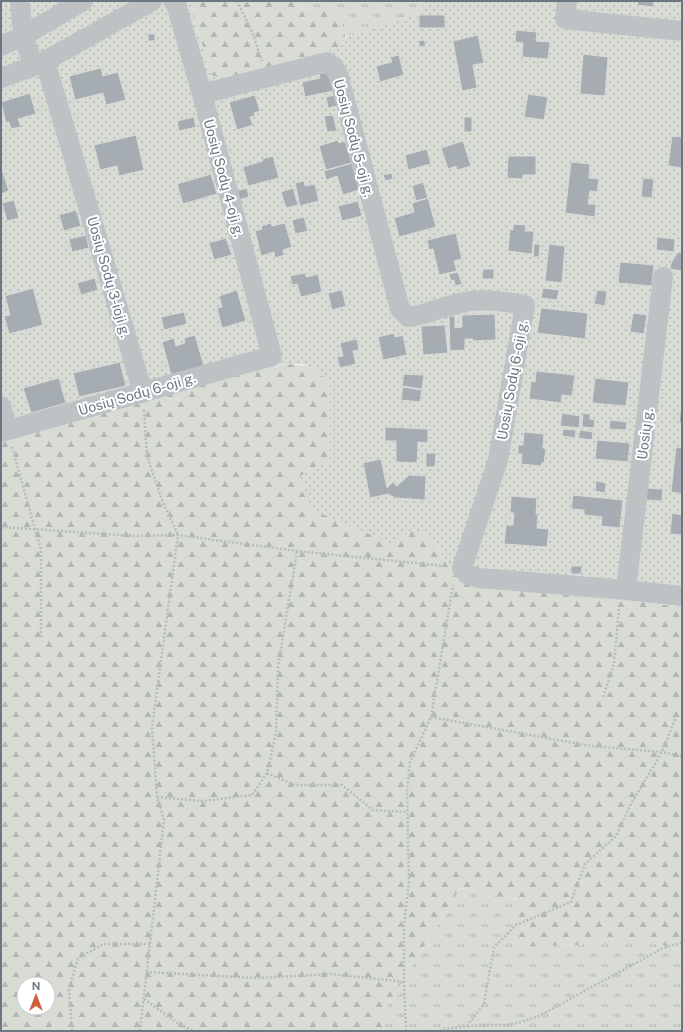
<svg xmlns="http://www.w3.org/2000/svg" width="683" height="1032" font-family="'Public Sans',sans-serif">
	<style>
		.grass { fill: url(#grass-tufts) }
		.forest { fill: url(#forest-firs); fill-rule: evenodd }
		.garden { fill: url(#garden-dots) }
		.building { fill: #a6adb2; stroke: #dadad8 }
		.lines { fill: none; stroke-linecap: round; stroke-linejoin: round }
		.path { stroke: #b8bbbe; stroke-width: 2.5; stroke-dasharray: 2 2; stroke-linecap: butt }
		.minor { stroke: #bec2c5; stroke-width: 20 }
		.labels { text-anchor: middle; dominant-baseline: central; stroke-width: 4; stroke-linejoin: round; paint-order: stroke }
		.street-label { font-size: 14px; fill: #6b7883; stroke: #fff }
	</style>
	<defs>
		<pattern id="grass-tufts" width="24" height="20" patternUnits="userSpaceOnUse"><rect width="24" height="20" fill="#d8dcd5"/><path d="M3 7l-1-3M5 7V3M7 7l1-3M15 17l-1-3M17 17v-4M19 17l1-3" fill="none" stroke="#b3b7b2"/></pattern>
		<pattern id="forest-firs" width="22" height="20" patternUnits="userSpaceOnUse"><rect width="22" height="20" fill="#d8dcd5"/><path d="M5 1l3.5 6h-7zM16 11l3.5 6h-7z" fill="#b3b7b2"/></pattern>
		<pattern id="garden-dots" width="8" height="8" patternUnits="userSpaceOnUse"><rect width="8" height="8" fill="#d8dcd5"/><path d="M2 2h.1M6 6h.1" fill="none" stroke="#b3b7b2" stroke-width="1.8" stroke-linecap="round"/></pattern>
	</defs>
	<rect width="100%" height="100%" fill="#f8f8f6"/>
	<!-- grass -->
	<path class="grass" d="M 297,1 L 422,1 L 421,13 L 346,37 L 338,14 L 330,8 L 306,10 L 299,6 Z
		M 460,888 L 516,900 L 516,947 L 577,945 L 627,937 L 682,950 L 682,1031 L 384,1031 L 379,1019 Z"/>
	<!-- forest -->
	<path class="forest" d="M 190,1 L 297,1 L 299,6 L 306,10 C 313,10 324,6 331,8 C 338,9 346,31 345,38 C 345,43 342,45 338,48 L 228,78 L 220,78 L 211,75 L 208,69 L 204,49 L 198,34 Z
		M 287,364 C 308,365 318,367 331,385 L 330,461 L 413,529 L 434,539 L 447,565 L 470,580 L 682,607 L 682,950 L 627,937 L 577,945 L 516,947 L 516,900 L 460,888 L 379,1019 L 384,1031 L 1,1031 L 1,440 L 261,368 ZM 24,984 L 48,984 L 48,1008 L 24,1008 Z"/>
	<!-- garden -->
	<path class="garden" d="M 1,1 L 190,1 L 198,34 L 204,49 L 208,69 L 211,75 L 220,78 L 228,78 L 338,48 L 344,43 L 346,37 L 421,13 L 422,1 L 682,1 L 682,607 L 470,580 L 447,565 L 434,539 L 413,529 L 391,543 L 310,509 L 300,476 L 330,461 L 330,385 C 311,357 290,363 261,368 L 1,440 Z"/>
	<!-- building -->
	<path class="building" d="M 638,1 L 654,1 L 653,7 L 637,5 Z
		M 419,15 L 445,15 L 445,28 L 419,28 Z
		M 516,30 L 537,32 L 536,41 L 550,42 L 548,59 L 522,57 L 523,43 L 515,42 Z
		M 148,34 L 155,34 L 155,41 L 148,41 Z
		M 478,35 L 484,63 L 473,65 L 477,88 L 462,91 L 453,41 Z
		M 424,40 L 426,46 L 420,47 L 418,41 Z
		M 583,54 L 608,57 L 605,96 L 580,94 Z
		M 399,55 L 404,75 L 380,82 L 376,66 L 392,62 L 390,57 Z
		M 101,68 L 103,76 L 118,72 L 126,100 L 106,105 L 103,93 L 75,100 L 69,76 Z
		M 329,72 L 333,91 L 305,97 L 302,82 L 320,78 L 319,74 Z
		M 30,93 L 36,114 L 18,119 L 21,127 L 11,129 L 9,122 L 6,123 L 1,102 Z
		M 528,94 L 548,97 L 544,120 L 524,117 Z
		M 255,95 L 260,111 L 254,113 L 255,116 L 250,117 L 253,125 L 237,130 L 229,102 Z
		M 334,95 L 337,106 L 328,108 L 326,97 Z
		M 333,115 L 337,131 L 327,132 L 324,116 Z
		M 194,117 L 196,127 L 179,131 L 177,121 Z
		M 464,117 L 472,117 L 472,132 L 464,132 Z
		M 136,135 L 144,170 L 119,176 L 117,166 L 100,170 L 94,145 Z
		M 672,136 L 682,137 L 682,168 L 668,166 Z
		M 338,140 L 339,143 L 345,141 L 352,163 L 326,170 L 319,146 Z
		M 463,141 L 471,166 L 457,170 L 456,166 L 448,169 L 441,148 Z
		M 427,149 L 431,164 L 408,170 L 405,155 Z
		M 273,156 L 279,178 L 248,186 L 243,167 L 263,161 L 262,159 Z
		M 508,156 L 536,156 L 536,175 L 523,175 L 523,179 L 507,178 Z
		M 571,162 L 590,164 L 589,178 L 599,179 L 597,192 L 590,191 L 588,204 L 596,204 L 595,217 L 565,213 Z
		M 352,163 L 359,190 L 343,195 L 337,176 L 326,180 L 324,171 Z
		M 1,167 L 9,191 L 1,194 Z
		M 392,173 L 393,179 L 385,181 L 383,175 Z
		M 211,174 L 217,194 L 183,204 L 177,184 Z
		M 643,178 L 654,179 L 652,198 L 641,197 Z
		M 304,181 L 305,186 L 315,184 L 319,201 L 300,206 L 295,183 Z
		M 423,182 L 428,198 L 416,201 L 412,186 Z
		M 247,188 L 249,197 L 238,200 L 236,191 Z
		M 293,188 L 298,205 L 286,208 L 281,192 Z
		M 428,198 L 436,227 L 399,237 L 394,218 L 414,212 L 412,203 Z
		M 14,200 L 19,218 L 7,221 L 2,203 Z
		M 358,201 L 362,216 L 342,221 L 338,206 Z
		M 76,210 L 81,226 L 64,231 L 59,215 Z
		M 304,217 L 308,231 L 295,234 L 292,220 Z
		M 271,223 L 272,226 L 285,223 L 292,247 L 283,250 L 284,255 L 275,258 L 274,252 L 261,256 L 255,231 L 262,229 L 261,226 Z
		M 513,224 L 526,225 L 525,231 L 534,231 L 532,254 L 508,251 L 510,229 L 513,230 Z
		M 456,233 L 462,259 L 454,261 L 457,271 L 439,275 L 433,249 L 429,250 L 427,240 Z
		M 86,235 L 89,248 L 72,252 L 69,239 Z
		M 657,237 L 675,239 L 674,252 L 656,250 Z
		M 226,238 L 232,255 L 214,260 L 209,243 Z
		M 534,244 L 540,244 L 539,257 L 533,257 Z
		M 549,244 L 565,246 L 562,283 L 545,281 Z
		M 678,252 L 682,253 L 682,271 L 670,269 L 671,263 Z
		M 620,262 L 654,265 L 652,286 L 618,283 Z
		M 483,269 L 494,269 L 494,279 L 482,279 Z
		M 458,272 L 462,284 L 455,286 L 454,280 L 451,281 L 449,274 Z
		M 305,273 L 306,277 L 318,274 L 322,292 L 301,297 L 297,284 L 292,285 L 290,276 Z
		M 95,278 L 98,290 L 81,295 L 77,283 Z
		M 33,288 L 43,325 L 9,334 L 4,316 L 10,315 L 5,296 Z
		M 543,288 L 559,290 L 557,300 L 541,298 Z
		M 237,290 L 246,321 L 222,328 L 217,308 L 222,307 L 219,296 Z
		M 342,290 L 346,306 L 332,310 L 328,293 Z
		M 597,290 L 607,291 L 605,306 L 594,304 Z
		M 541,308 L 588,313 L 585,339 L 537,333 Z
		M 184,312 L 187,324 L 164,330 L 161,317 Z
		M 633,313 L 647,315 L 644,334 L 630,332 Z
		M 495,314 L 496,340 L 473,341 L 473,339 L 465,339 L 465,350 L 450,351 L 449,316 L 455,316 L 455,328 L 462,327 L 462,315 Z
		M 445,325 L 448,353 L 423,355 L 421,326 Z
		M 394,333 L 395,337 L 403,335 L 407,355 L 383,360 L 378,337 Z
		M 195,335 L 204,366 L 171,375 L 162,342 L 174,338 L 176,346 L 185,343 L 184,338 Z
		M 357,339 L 359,350 L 353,351 L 356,364 L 340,368 L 337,357 L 343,356 L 340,343 Z
		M 120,362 L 126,386 L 79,397 L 73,373 Z
		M 536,371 L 575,375 L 572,396 L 562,395 L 561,403 L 529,399 L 531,381 L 535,382 Z
		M 404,374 L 424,375 L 422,389 L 402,386 Z
		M 59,378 L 66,403 L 31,413 L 23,388 Z
		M 595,378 L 629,382 L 626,406 L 592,403 Z
		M 403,387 L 422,390 L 420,402 L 401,400 Z
		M 682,396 L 682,423 L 679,423 Z
		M 562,413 L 580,416 L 579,428 L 560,426 Z
		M 583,413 L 590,414 L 590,419 L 595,420 L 594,428 L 582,427 Z
		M 610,420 L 627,422 L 626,430 L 609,429 Z
		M 385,427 L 428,429 L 428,443 L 418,442 L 417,463 L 396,462 L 396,441 L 385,441 Z
		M 563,429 L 576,430 L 575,438 L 562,436 Z
		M 580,430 L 593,432 L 592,440 L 578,438 Z
		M 524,432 L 544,434 L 543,448 L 546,449 L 544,463 L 542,463 L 541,466 L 521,464 L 522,454 L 518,454 L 518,445 L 523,445 Z
		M 597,440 L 630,443 L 628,462 L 595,459 Z
		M 676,447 L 682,448 L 682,494 L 671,492 Z
		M 426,453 L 436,453 L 435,467 L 426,467 Z
		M 381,459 L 387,488 L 393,482 L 397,486 L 409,475 L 426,476 L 425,500 L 395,498 L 388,494 L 370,498 L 363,463 Z
		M 596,481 L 606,483 L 605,493 L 595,491 Z
		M 647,488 L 663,489 L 662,501 L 646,500 Z
		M 573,495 L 623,500 L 620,528 L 601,526 L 602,517 L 584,515 L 584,510 L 571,509 Z
		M 511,496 L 537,498 L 536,514 L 538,515 L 537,528 L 549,529 L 547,547 L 504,544 L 506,525 L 513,525 L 514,513 L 510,513 Z
		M 672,513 L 682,515 L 682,535 L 670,534 Z
		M 571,566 L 582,566 L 581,574 L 571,574 Z"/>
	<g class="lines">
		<!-- path -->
		<path class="path" d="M 237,1 L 252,32 L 262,61
			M 144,410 L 147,456 L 162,500 L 178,535
			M 12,447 L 41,550 L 41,639
			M 1,527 L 135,536 L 178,535 L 297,551 L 444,566
			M 603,697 L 614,664 L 619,608
			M 431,717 L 591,746 L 662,752 L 682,756
			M 267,773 L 295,785 L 342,785 L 373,810 L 407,812
			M 157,797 L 202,801 L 252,795 L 267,773 L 276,733 L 278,667 L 297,551
			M 146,972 L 256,978 L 332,974 L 404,982
			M 144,999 L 179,1024 L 194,1031
			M 467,1026 L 484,1004 L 494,947 L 516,925 L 571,902 L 585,864 L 616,836 L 631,804 L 662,752 L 677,714
			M 72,1031 L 69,989 L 78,958 L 104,944 L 150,944
			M 140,1031 L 164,820 L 157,797 L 152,727 L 178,535
			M 406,1031 L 404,982 L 404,925 L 409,881 L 407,790 L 410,762 L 431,717 L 453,585
			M 440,1031 L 443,1029 L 479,1025 L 507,1025 L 521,1022 L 539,1016 L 663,948 L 682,943"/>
		<!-- minor -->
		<path class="minor" d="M 20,1 L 23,36 L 34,66 L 45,61 L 152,1
			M 567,1 L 565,19 L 682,31
			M 1,46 L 23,36 L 83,1
			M 45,61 L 143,393
			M 1,78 L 34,66
			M 202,94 L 327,62 L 334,67 L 339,77 L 400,309 L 408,317 C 428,315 446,305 465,302 C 485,298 505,302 525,305 L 498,460 L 462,568 L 467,574 L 479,578 L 626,590 L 682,596
			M 1,406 L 8,430
			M 1,432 L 272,356 L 202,94 L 176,4 L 173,1
			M 626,590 L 663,277"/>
	</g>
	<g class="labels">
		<!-- street labels -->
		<g class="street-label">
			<text transform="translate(354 138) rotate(75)">Uosių Sodų 5-oji g.</text>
			<text transform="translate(224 178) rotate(75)">Uosių Sodų 4-oji g.</text>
			<text transform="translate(109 277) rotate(74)">Uosių Sodų 3-ioji g.</text>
			<text transform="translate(512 380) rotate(-80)">Uosių Sodų 6-oji g.</text>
			<text transform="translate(137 394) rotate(-16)">Uosių Sodų 6-oji g.</text>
			<text transform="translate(645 434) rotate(-83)">Uosių g.</text>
		</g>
	</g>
	<!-- border -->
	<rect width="683" height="1032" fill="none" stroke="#6b7883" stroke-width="4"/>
	<!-- north arrow -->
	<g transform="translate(36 996)"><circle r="19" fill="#ffffff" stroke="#c4c9cd"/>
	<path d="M0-3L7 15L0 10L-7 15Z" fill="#cf5f3f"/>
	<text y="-6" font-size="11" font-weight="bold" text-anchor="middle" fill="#6b7883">N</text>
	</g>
</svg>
